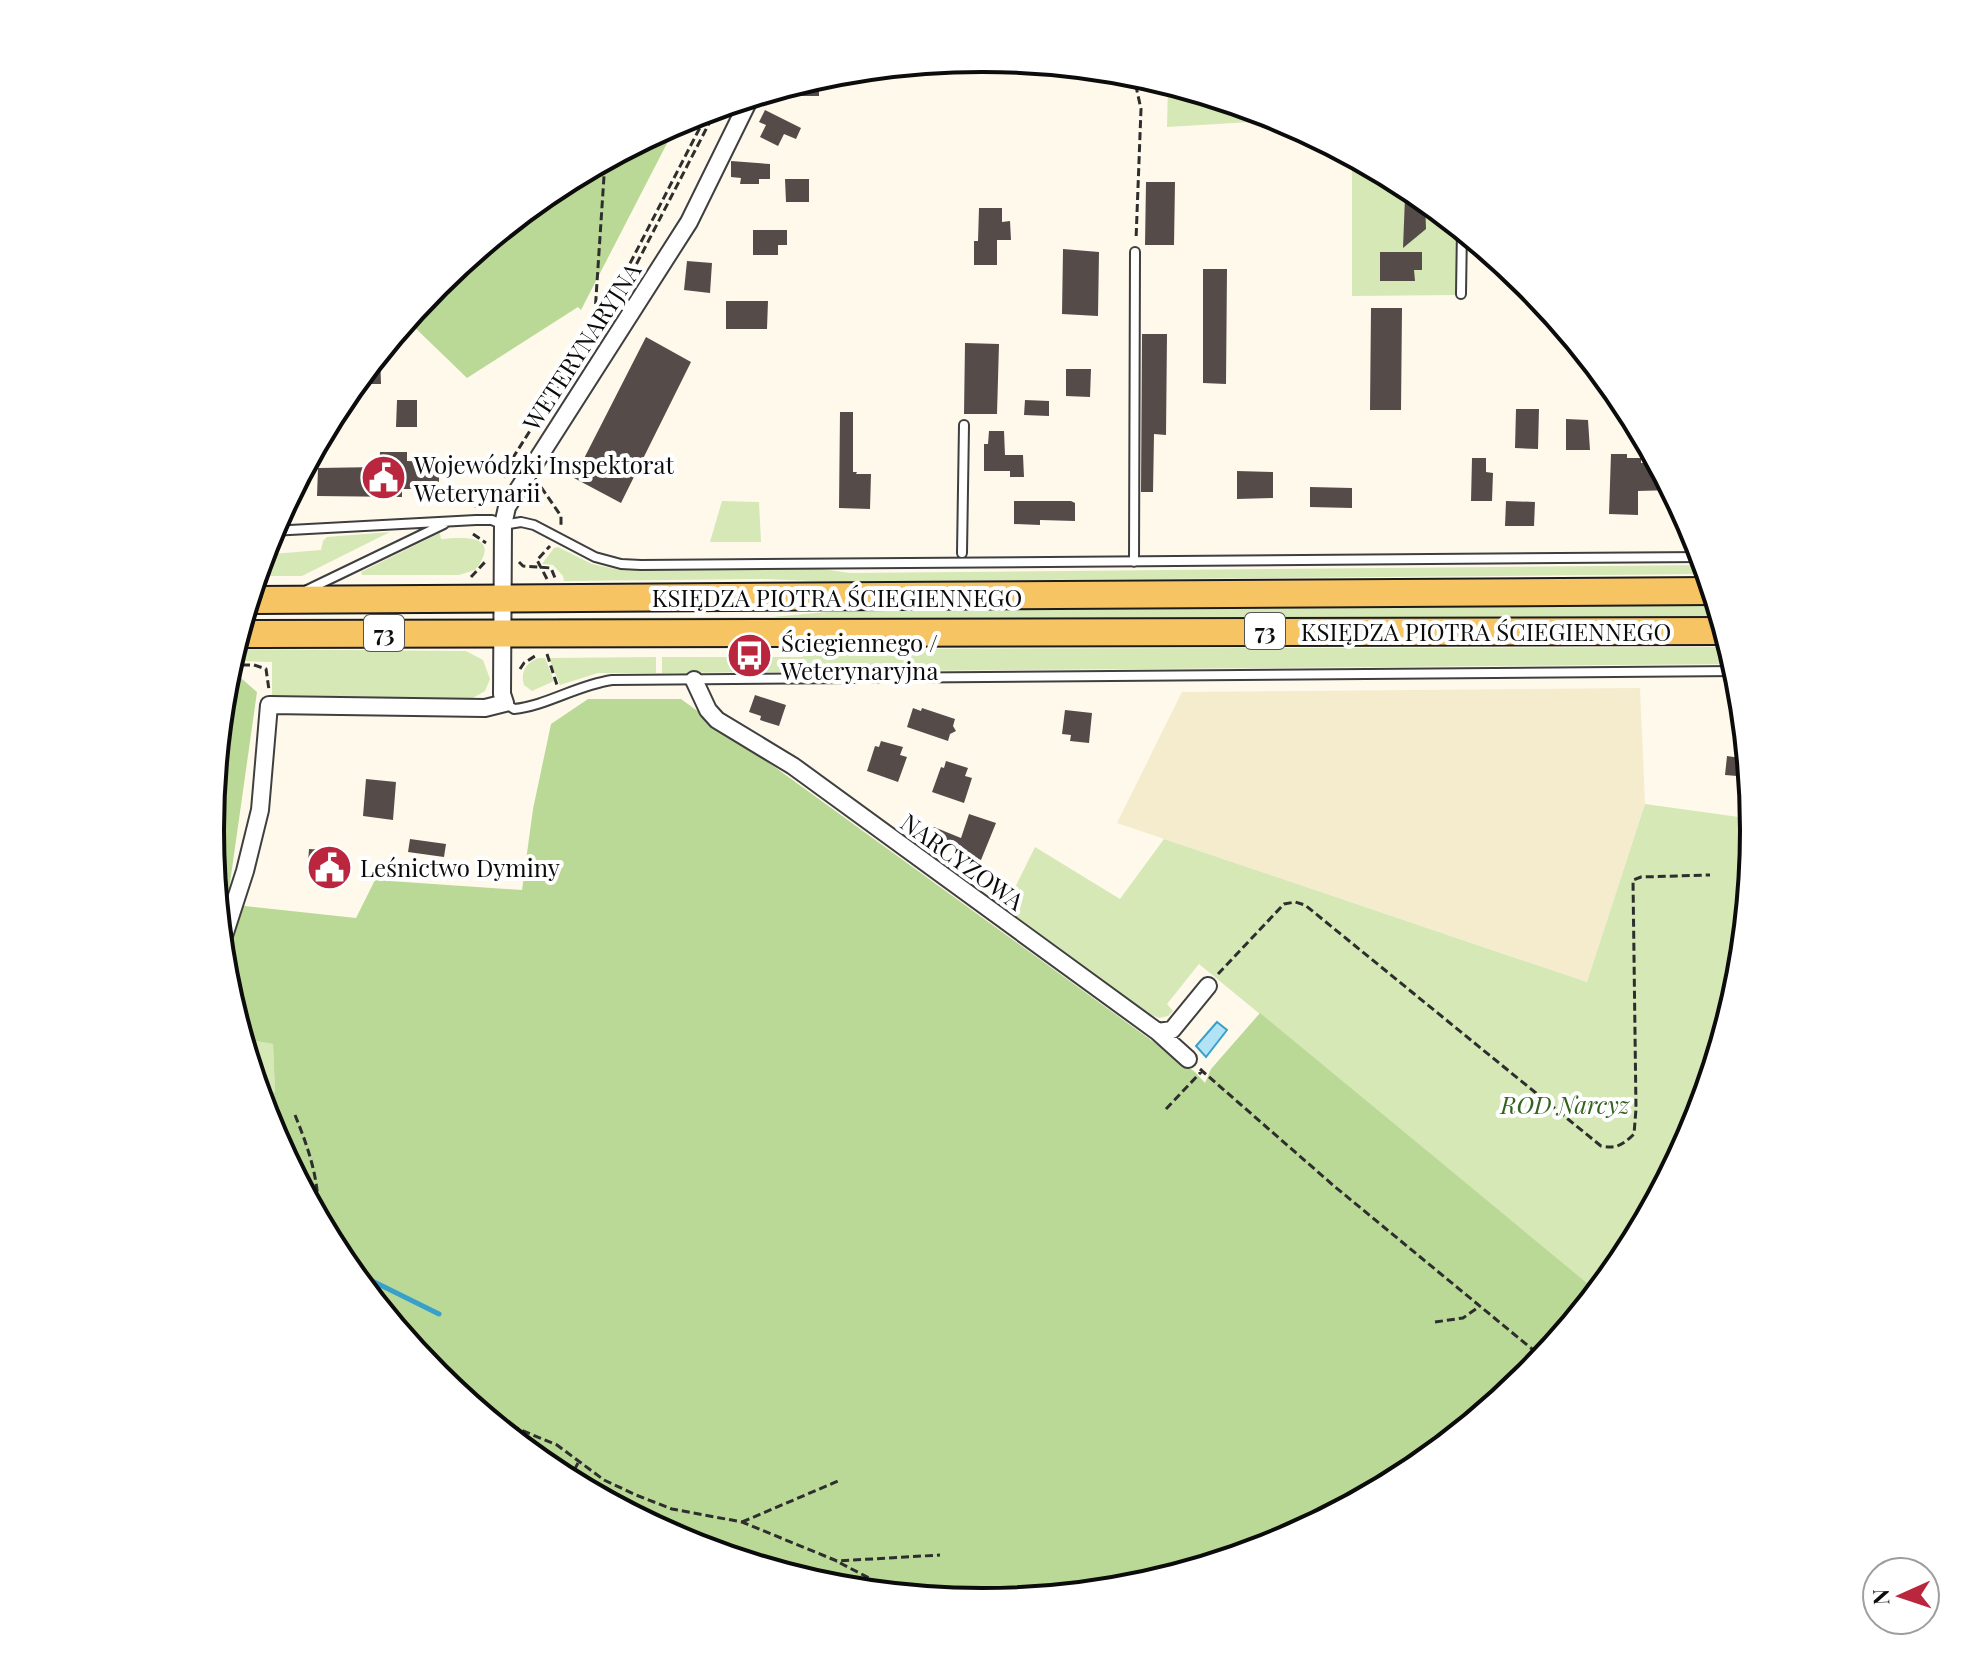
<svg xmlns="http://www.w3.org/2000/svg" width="1965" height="1660" font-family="'Playfair Display',serif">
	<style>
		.farmland { fill: #f4eccd }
		.green { fill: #d5e8b6 }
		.forest { fill: #bbd996 }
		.water { fill: #b1e3f5; stroke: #39a0cb; stroke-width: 2 }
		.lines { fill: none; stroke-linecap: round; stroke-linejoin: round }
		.stream { stroke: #39a0cb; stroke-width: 5 }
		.building { fill: #554c49 }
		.lane-casing { stroke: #3f3f3f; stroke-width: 12 }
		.street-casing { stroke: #3f3f3f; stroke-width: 20 }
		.primary-casing { stroke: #1d1d1d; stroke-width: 30 }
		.path { stroke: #2e2e2e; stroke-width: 3; stroke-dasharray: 8 4; stroke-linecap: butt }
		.lane { stroke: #fff; stroke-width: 8 }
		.street { stroke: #fff; stroke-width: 16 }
		.primary { stroke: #f7c464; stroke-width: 26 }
		.labels { text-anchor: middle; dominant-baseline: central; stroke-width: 8; stroke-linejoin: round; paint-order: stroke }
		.shield { fill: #fff; stroke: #555; stroke-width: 2 }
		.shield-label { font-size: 22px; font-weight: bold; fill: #0c0c0c }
		.street-label { font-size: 24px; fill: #0c0c0c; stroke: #fff }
		.poi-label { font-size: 24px; fill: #0c0c0c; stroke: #fff; text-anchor: start }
		.park-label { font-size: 24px; font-style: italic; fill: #33631e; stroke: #fff }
		.rim { fill: none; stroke: #0c0c0c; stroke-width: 4 }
	</style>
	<rect width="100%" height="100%" fill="#fff9ec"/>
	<!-- farmland -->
	<path class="farmland" d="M 1640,688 L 1645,804 L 1587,982 L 1117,823 L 1182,692 Z"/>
	<!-- green -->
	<path class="green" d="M 1168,83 L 1278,117 L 1284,120 L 1167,127 Z
		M 1352,156 L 1412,188 L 1456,225 L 1457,295 L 1352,296 Z
		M 722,501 L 759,502 L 761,542 L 710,542 Z
		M 390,532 L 302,576 L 259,576 L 267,542 L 273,554 L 321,550 L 323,541 L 327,537 Z
		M 440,533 L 441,539 C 464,537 503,534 475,570 L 459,575 L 362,575 L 361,572 Z
		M 558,547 L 592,564 L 620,570 L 822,569 L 850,573 L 1705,565 L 1708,574 L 838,582 L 764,579 L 564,581 L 563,576 L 553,565 L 542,564 L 554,548 Z
		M 1716,602 L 1721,618 L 559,621 L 558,618 L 772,617 L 860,609 Z
		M 1730,647 L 1735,664 L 662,673 L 662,657 L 803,657 L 804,651 L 843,649 Z
		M 235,649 L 466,651 L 483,660 L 490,679 L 485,691 L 471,699 L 272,695 L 272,662 L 231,661 Z
		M 656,657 L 656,673 L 598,673 L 560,685 L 549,658 Z
		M 538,658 L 545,658 L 554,681 L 532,691 L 524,685 C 520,672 526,663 538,658 Z
		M 1645,804 L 1753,819 L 1754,830 L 1737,990 L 1696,1126 L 1624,1259 L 1598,1292 L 1199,964 L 1167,1004 L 1173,1011 L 1168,1016 L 1159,1018 L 1150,1014 L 1003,912 L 1035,847 L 1120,899 L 1164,839 L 1587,982 Z
		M 243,1039 L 273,1044 L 275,1092 L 260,1095 Z"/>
	<!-- forest -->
	<path class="forest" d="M 678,122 L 581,310 L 578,307 L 467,378 L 407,320 L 437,284 L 554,188 Z
		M 226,678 L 241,678 L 257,692 L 227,904 L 356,918 L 375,880 L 522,890 L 533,809 L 551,724 L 588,699 L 681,699 L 1195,1072 L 1205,1083 L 1211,1069 L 1260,1013 L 1598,1292 L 1528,1376 L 1411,1472 L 1278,1543 L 1133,1587 L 982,1602 L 831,1587 L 687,1543 L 553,1472 L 436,1376 L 340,1259 L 269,1125 L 260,1095 L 275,1092 L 273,1044 L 243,1039 L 225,980 L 211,830 Z"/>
	<!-- water -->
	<path class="water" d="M 1217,1022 L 1227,1030 L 1206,1057 L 1196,1046 Z"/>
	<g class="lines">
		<!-- stream -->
		<path class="stream" d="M 350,1270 L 439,1314"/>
	</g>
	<!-- building -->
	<path class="building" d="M 819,77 L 819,96 L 768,96 L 767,92 Z
		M 765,110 L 801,128 L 796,139 L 784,134 L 778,146 L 760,137 L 766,125 L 759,122 Z
		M 731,161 L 770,164 L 770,179 L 759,179 L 759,184 L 740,184 L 741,178 L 731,177 Z
		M 785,179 L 809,179 L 809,202 L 786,202 Z
		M 1146,182 L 1175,182 L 1174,245 L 1145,245 Z
		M 1405,197 L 1425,199 L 1426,229 L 1403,248 Z
		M 979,208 L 1002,208 L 1002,222 L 1010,221 L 1011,240 L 997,240 L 997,265 L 974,265 L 974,241 L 978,241 Z
		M 753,230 L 787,230 L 787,245 L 778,245 L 778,255 L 753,255 Z
		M 1063,249 L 1099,252 L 1098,316 L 1062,314 Z
		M 1380,252 L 1422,252 L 1422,270 L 1414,270 L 1415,281 L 1380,281 Z
		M 687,261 L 712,263 L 710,293 L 684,290 Z
		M 1203,269 L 1227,269 L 1226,384 L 1203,383 Z
		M 726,301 L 768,301 L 767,329 L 726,329 Z
		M 1371,308 L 1402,308 L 1401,410 L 1370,410 Z
		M 1142,334 L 1167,334 L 1166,435 L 1154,434 L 1153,492 L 1141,492 Z
		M 646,337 L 691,362 L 621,503 L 574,478 Z
		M 965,343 L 999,344 L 997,414 L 964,414 Z
		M 380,353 L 381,384 L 354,384 Z
		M 1066,369 L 1091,369 L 1090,397 L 1066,396 Z
		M 397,400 L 417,400 L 417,427 L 396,427 Z
		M 1025,400 L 1049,401 L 1049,416 L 1024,415 Z
		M 1516,409 L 1539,409 L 1538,449 L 1515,448 Z
		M 840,412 L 853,412 L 853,472 L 857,472 L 856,474 L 871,474 L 870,509 L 839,508 Z
		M 1566,419 L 1588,420 L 1590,450 L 1566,450 Z
		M 989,431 L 1004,431 L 1005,455 L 1023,455 L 1024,477 L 1010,477 L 1010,471 L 984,471 L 984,444 L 988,444 Z
		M 380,452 L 407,452 L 407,461 L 439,462 L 439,489 L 402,489 L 402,497 L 317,496 L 318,468 L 379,467 Z
		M 1611,454 L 1627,454 L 1627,458 L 1641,458 L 1641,463 L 1658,463 L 1672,490 L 1638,491 L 1638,515 L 1609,514 Z
		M 1472,458 L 1486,458 L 1486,472 L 1493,473 L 1492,501 L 1471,501 Z
		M 1237,471 L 1273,472 L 1273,498 L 1237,499 Z
		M 1310,487 L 1352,488 L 1352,508 L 1310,507 Z
		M 1014,501 L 1071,501 L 1075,503 L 1075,521 L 1040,520 L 1040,525 L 1014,524 Z
		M 1506,501 L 1535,502 L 1534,526 L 1505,526 Z
		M 755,695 L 786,705 L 779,726 L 760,720 L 761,716 L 749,712 Z
		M 913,708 L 921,711 L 922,708 L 955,719 L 953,726 L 956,731 L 950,734 L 948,741 L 907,727 Z
		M 1065,710 L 1092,713 L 1089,743 L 1070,741 L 1071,735 L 1062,734 Z
		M 881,741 L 903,747 L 900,755 L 907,757 L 898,782 L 867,771 L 875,746 L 879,747 Z
		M 1727,756 L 1747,759 L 1749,777 L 1725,775 Z
		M 946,761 L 968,768 L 965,776 L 972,778 L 964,803 L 932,792 L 941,767 L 944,768 Z
		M 366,779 L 396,782 L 393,820 L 363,816 Z
		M 969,814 L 996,823 L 981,860 L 944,845 L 939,855 L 924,848 L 934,827 L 961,838 Z
		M 410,839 L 446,844 L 444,857 L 408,852 Z
		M 309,849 L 342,851 L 340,885 L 315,884 L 316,864 L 308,864 Z"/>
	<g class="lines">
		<defs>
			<path id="lane" d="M 1461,294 L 1462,229
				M 271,531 L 476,520 L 492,520 L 503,525 L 521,522 L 534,525 L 595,557 L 621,564 L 641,565 L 1703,557
				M 962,553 L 964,425
				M 1134,562 L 1135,252
				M 305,591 L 444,524
				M 505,703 L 514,709 C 546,706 577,685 612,680 L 1737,671"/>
			<path id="street" d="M 694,680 L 708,710 L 717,720 L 793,766 L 1158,1032 L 1172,1030 L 1208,986
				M 222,942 L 245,871 L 260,810 L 269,705 L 485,708 L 505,703 L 502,694 L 503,525 L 507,507 L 689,222 L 750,98
				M 1158,1032 L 1188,1059"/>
			<path id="primary" d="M 249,600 L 1713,591
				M 239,634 L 1725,631"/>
		</defs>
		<!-- lane casing -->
		<use href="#lane" class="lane-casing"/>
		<!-- street casing -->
		<use href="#street" class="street-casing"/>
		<!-- primary casing -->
		<use href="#primary" class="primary-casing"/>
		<!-- path -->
		<path class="path" d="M 1133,73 L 1141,109 L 1136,240
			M 620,296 L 717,108
			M 594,328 L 605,161
			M 506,477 L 502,475 L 605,312 L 709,110
			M 541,487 L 561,516 L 561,525
			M 476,508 L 478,503 L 491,498
			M 473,534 L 486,543
			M 519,562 L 523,566 L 551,568 L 555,578
			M 471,577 L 485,562
			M 547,579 L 537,560 L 550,546
			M 547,654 L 557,685
			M 230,665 L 254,665 L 266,669 L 269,690
			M 520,669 L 524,663 L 535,656
			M 1218,974 L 1284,904 L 1295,902 L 1305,905 L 1601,1146 C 1616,1149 1623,1145 1634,1134 L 1636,1109 L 1633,880 L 1641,877 L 1710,875
			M 1200,1069 L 1334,1186 L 1543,1358
			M 1166,1109 L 1202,1071
			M 295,1115 C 308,1147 320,1181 318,1217
			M 1435,1322 L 1463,1318 L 1480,1306
			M 499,1427 L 516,1428 L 557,1445 L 604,1480 L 636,1495 L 672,1509 L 742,1522 L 837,1561 L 940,1555
			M 569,1480 L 578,1463
			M 742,1522 L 838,1481
			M 840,1563 L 900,1594"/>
		<!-- lane -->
		<use href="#lane" class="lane"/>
		<!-- street -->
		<use href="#street" class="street"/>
		<!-- primary -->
		<use href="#primary" class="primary"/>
	</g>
	<!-- icons -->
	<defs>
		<symbol id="civic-disc" viewBox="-11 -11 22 22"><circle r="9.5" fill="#ba263d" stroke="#fff"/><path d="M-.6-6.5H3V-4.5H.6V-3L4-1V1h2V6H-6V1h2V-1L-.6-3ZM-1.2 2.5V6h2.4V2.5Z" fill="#fff"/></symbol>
		<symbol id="bus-disc" viewBox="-11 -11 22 22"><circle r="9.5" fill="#ba263d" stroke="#fff"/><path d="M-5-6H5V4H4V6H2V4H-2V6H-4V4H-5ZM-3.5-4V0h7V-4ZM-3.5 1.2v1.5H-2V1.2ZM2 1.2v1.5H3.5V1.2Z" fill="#fff"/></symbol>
	</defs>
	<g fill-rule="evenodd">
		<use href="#civic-disc" x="358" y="452" width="51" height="51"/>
		<use href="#bus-disc" x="724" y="630" width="51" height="51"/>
		<use href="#civic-disc" x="304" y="842" width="51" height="51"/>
	</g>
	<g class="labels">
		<!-- shield labels -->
		<g class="shield">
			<rect x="1245" y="613" width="40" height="36" rx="6"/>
			<rect x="364" y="615" width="40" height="36" rx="6"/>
		</g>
		<g class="shield-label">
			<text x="1265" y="631">73</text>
			<text x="384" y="633">73</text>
		</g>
		<!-- street labels -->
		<g class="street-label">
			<text transform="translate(581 346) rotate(-57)">WETERYNARYJNA</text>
			<text x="837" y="597">KSIĘDZA PIOTRA ŚCIEGIENNEGO</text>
			<text x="1486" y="631">KSIĘDZA PIOTRA ŚCIEGIENNEGO</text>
			<text transform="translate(963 861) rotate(36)">NARCYZOWA</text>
		</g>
		<!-- poi labels -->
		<g class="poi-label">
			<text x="414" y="464">Wojewódzki Inspektorat<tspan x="414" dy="28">Weterynarii</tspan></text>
			<text x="781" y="642">Ściegiennego /<tspan x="781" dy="28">Weterynaryjna</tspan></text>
			<text x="360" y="867">Leśnictwo Dyminy</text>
		</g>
		<!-- park labels -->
		<g class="park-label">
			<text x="1565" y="1104">ROD Narcyz</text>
		</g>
	</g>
	<!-- crop -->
	<path d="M0 0H1965V1660H0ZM224 830a758 758 0 1 1 1516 0a758 758 0 1 1-1516 0Z" fill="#fff" fill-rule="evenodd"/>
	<path class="rim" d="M224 830a758 758 0 1 1 1516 0a758 758 0 1 1-1516 0Z"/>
	<!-- north arrow -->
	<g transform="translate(1901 1596) rotate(267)"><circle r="38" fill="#ffffff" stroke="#9e9e9e" stroke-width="2"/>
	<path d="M0-6L14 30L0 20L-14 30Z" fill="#ba263d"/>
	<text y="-12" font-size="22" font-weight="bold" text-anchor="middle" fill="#0c0c0c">N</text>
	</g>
</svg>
